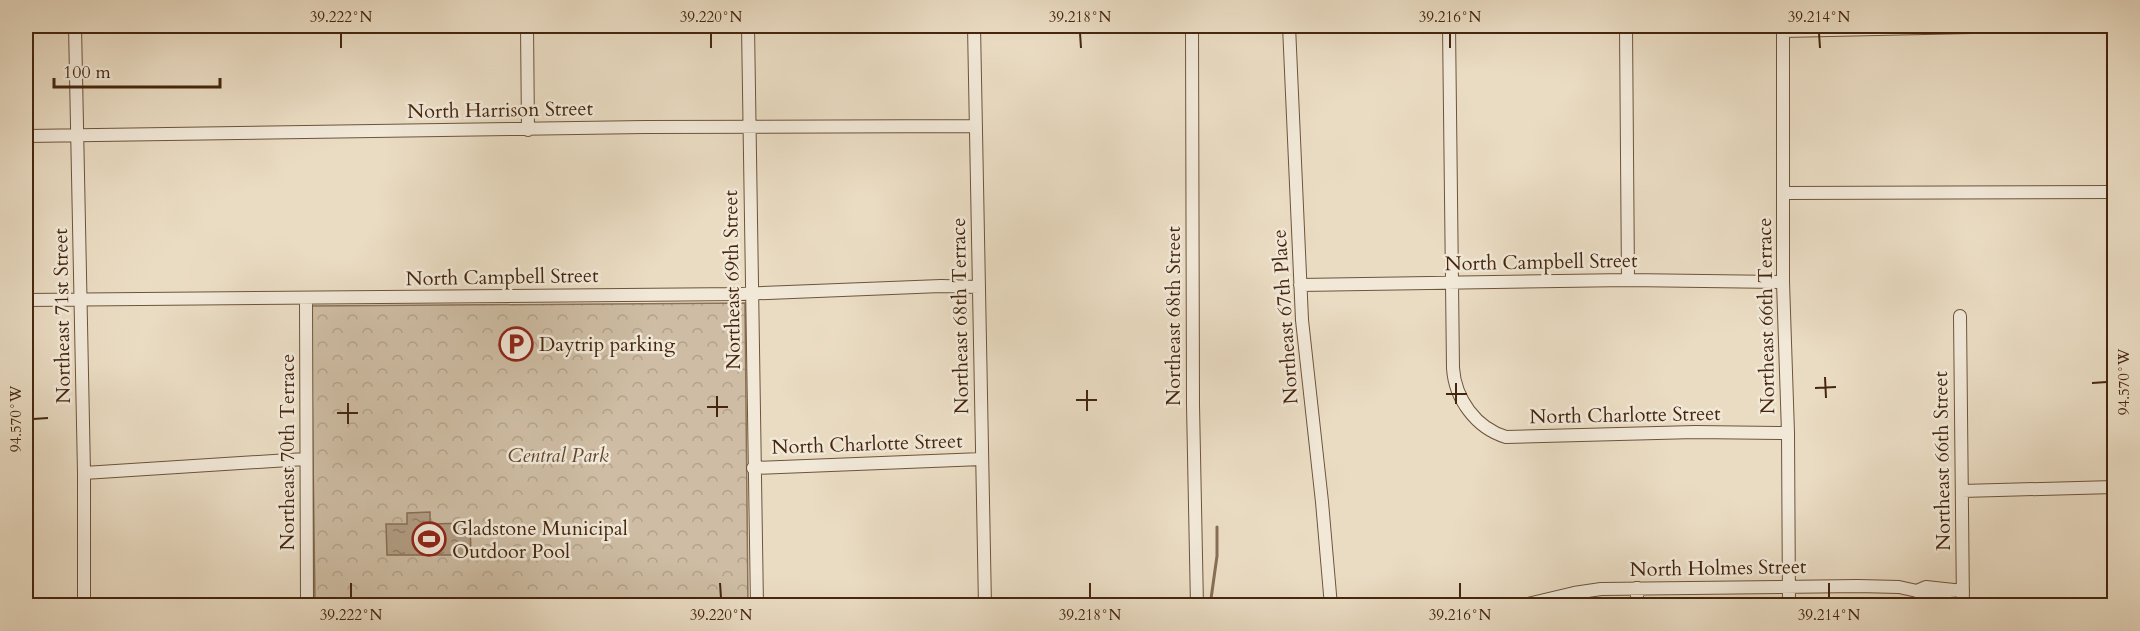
<svg xmlns="http://www.w3.org/2000/svg" width="2140" height="631" font-family="Cardo,serif">
	<style>
		.forest { fill: url(#forest-crowns); stroke: #8a7258; stroke-width: 1.5 }
		.water { fill: url(#water-ripples); stroke: #866e55; stroke-width: 1.5 }
		.lines { fill: none; stroke-linecap: round; stroke-linejoin: round }
		.stream { stroke: #866e55; stroke-width: 3 }
		.minor-casing { stroke: #6e543a; stroke-width: 14 }
		.minor { stroke: #f1e8d8; stroke-width: 12 }
		.ticks { fill: none; stroke: #45260d; stroke-width: 2 }
		.labels { text-anchor: middle; dominant-baseline: central; stroke-width: 5; stroke-linejoin: round; paint-order: stroke }
		.street-label { font-size: 20px; fill: #45260d; stroke: #f1e8d8 }
		.poi-label { font-size: 20px; fill: #45260d; stroke: #f1e8d8; text-anchor: start }
		.park-label { font-size: 20px; font-style: italic; fill: #60442b; stroke: #f1e8d8 }
		.neatline { fill: none; stroke: #45260d; stroke-width: 2 }
		.ticks-label { font-size: 15px; text-anchor: middle; fill: #45260d }
	</style>
	<defs>
		<pattern id="forest-crowns" width="20" height="18" patternUnits="userSpaceOnUse" patternTransform="scale(1.5)"><rect width="20" height="18" fill="#cebda4"/><path d="M2 6a3 3 0 1 1 6 0M12 15a3 3 0 1 1 6 0" fill="none" stroke="#b2a28c"/></pattern>
		<pattern id="water-ripples" width="26" height="14" patternUnits="userSpaceOnUse" patternTransform="scale(1.5)"><rect width="26" height="14" fill="#b29e85"/><path d="M2 4q2-2 4 0t4 0M15 11q2-2 4 0t4 0" fill="none" stroke="#93816b"/></pattern>
	</defs>
	<rect width="100%" height="100%" fill="#eadcc3"/>
	<filter id="stains"><feTurbulence type="fractalNoise" baseFrequency=".00333" numOctaves="4"/><feColorMatrix values="0 0 0 0 .2 0 0 0 0 .09 0 0 0 0 .02 0 0 0 .5 -.17"/></filter>
	<radialGradient id="worn" r=".72"><stop offset=".6" stop-color="#630" stop-opacity="0"/><stop offset="1" stop-color="#630" stop-opacity=".3"/></radialGradient>
	<!-- forest -->
	<path class="forest" d="M 745,303 L 748,605 L 315,605 L 311,306 Z"/>
	<!-- water -->
	<path class="water" d="M 430,512 L 430,524 L 470,523 L 471,555 L 387,555 L 386,524 L 407,524 L 407,513 Z"/>
	<g class="lines">
		<!-- stream -->
		<path class="stream" d="M 1210,606 L 1217,556 L 1217,527"/>
		<defs>
			<path id="minor" d="M 75,26 L 84,473 L 84,606
				M 527,26 L 528,130
				M 748,26 L 757,606
				M 974,26 L 985,606
				M 1192,26 L 1193,405 L 1197,606
				M 1289,26 L 1302,320 L 1322,502 L 1331,606
				M 1449,26 L 1453,368 C 1455,399 1476,428 1506,437 L 1695,432 L 1788,433
				M 1626,26 L 1628,280
				M 1783,26 L 1783,282 L 1788,433 L 1789,606
				M 1783,31 L 2019,26
				M 26,136 L 645,127 L 976,126
				M 1783,193 L 2114,192
				M 1300,285 L 1628,280 L 1783,282
				M 306,299 L 307,606
				M 26,300 L 740,294 L 941,286 L 979,287
				M 1960,316 L 1963,606
				M 753,468 L 982,459
				M 84,473 L 305,459
				M 1962,491 L 2114,487
				M 1637,588 L 1637,606
				M 1917,591 L 1926,587 L 1963,591
				M 1520,606 L 1574,593 L 1601,589 L 1858,586 L 1899,587 L 1917,591 L 1926,598 L 1963,604"/>
		</defs>
		<!-- minor casing -->
		<use href="#minor" class="minor-casing"/>
		<!-- minor -->
		<use href="#minor" class="minor"/>
	</g>
	<!-- ticks -->
	<path class="ticks" d="M 341,33 L 341,48M 711,33 L 711,48M 1080,33 L 1081,48M 1450,33 L 1450,48M 1819,33 L 1820,48M 1825,377 L 1826,398M 1456,383 L 1456,404M 2092,383 L 2107,382M 1815,388 L 1836,387M 1087,390 L 1087,411M 1446,394 L 1467,394M 717,396 L 717,417M 1076,400 L 1097,400M 348,403 L 348,424M 707,407 L 728,407M 337,413 L 358,413M 33,419 L 48,418M 351,583 L 351,598M 720,583 L 721,598M 1090,583 L 1090,598M 1460,583 L 1460,598M 1829,583 L 1829,598"/>
	<!-- icons -->
	<defs>
		<symbol id="parking-ring" viewBox="-11 -11 22 22"><circle r="9.5" fill="#f1e8d8" stroke="#8f2418" stroke-width="1.5"/><path d="M-3.5-5.5H1a3.5 3.5 0 0 1 0 7H-1V5.5H-3.5ZM-1-3.4V-.6H.8a1.4 1.4 0 0 0 0-2.8Z" fill="#8f2418"/></symbol>
		<symbol id="stadium-ring" viewBox="-11 -11 22 22"><circle r="9.5" fill="#f1e8d8" stroke="#8f2418" stroke-width="1.5"/><path d="M0-5a6.5 5 0 1 0 0 10a6.5 5 0 1 0 0-10ZM-3.5-1.8h7v3.6h-7Z" fill="#8f2418"/></symbol>
	</defs>
	<g fill-rule="evenodd">
		<use href="#parking-ring" x="497" y="325" width="38" height="38"/>
		<use href="#stadium-ring" x="410" y="520" width="38" height="38"/>
	</g>
	<g class="labels">
		<!-- street labels -->
		<g class="street-label">
			<text transform="translate(500 110) rotate(-1)">North Harrison Street</text>
			<text transform="translate(1541 262) rotate(-1)">North Campbell Street</text>
			<text transform="translate(502 277) rotate(-1)">North Campbell Street</text>
			<text transform="translate(732 280) rotate(-91)">Northeast 69th Street</text>
			<text transform="translate(62 316) rotate(-91)">Northeast 71st Street</text>
			<text transform="translate(960 316) rotate(-91)">Northeast 68th Terrace</text>
			<text transform="translate(1173 316) rotate(-90)">Northeast 68th Street</text>
			<text transform="translate(1766 316) rotate(-91)">Northeast 66th Terrace</text>
			<text transform="translate(1285 317) rotate(-94)">Northeast 67th Place</text>
			<text transform="translate(1625 415) rotate(-1)">North Charlotte Street</text>
			<text transform="translate(867 444) rotate(-2)">North Charlotte Street</text>
			<text transform="translate(287 452) rotate(-90)">Northeast 70th Terrace</text>
			<text transform="translate(1942 461) rotate(-91)">Northeast 66th Street</text>
			<text transform="translate(1718 568) rotate(-1)">North Holmes Street</text>
		</g>
		<!-- poi labels -->
		<g class="poi-label">
			<text x="539" y="344">Daytrip parking</text>
			<text x="452" y="528">Gladstone Municipal<tspan x="452" dy="23">Outdoor Pool</tspan></text>
		</g>
		<!-- park labels -->
		<g class="park-label">
			<text x="558" y="455">Central Park</text>
		</g>
	</g>
	<!-- margin -->
	<rect width="2140" height="631" fill="none" stroke="#eadcc3" stroke-width="66"/>
	<!-- scale -->
	<path d="M54 78v9h166v-9" fill="none" stroke="#45260d" stroke-width="3"/>
	<text x="63" y="78" font-size="18" fill="#45260d" stroke="#f1e8d8" stroke-width="4.5" paint-order="stroke">100 m</text>
	<rect x="33" y="33" width="2074" height="565" class="neatline"/>
	<g class="ticks-label">
		<text x="341" y="22">39.222°N</text>
		<text x="711" y="22">39.220°N</text>
		<text x="1080" y="22">39.218°N</text>
		<text x="1450" y="22">39.216°N</text>
		<text x="1819" y="22">39.214°N</text>
		<text transform="translate(2124 382) rotate(-90)" y="5">94.570°W</text>
		<text transform="translate(16 419) rotate(-90)" y="5">94.570°W</text>
		<text x="351" y="620">39.222°N</text>
		<text x="721" y="620">39.220°N</text>
		<text x="1090" y="620">39.218°N</text>
		<text x="1460" y="620">39.216°N</text>
		<text x="1829" y="620">39.214°N</text>
	</g>
	<rect width="100%" height="100%" filter="url(#stains)"/>
	<rect width="100%" height="100%" fill="url(#worn)"/>
</svg>
